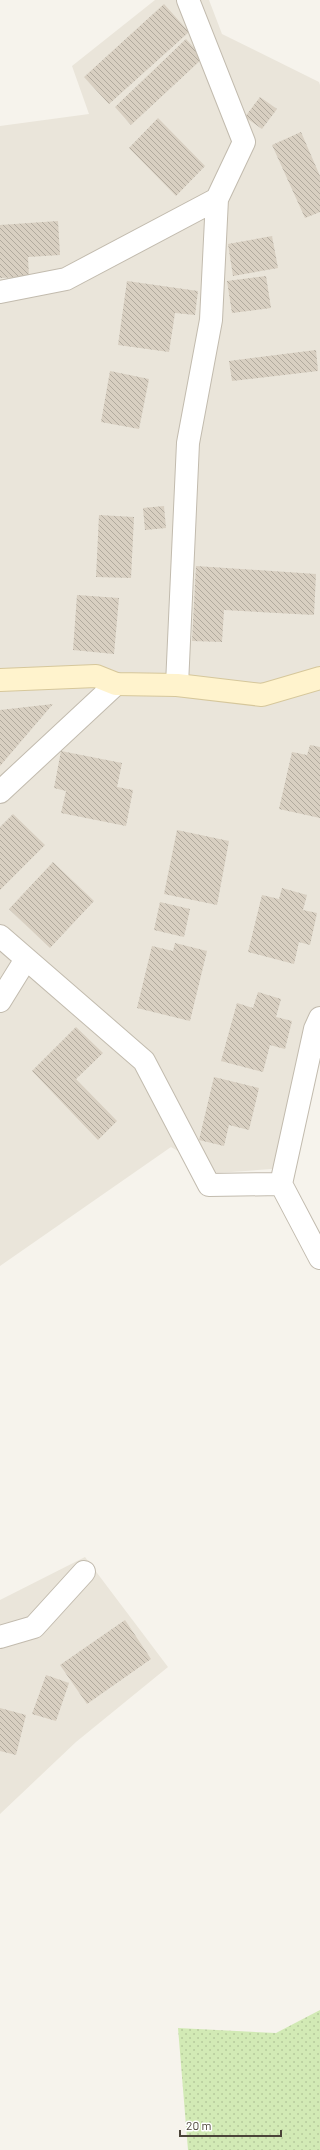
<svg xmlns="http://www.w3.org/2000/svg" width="320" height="2150" font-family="Barlow,sans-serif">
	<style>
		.residential { fill: #eae5da }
		.grass { fill: url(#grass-dots) }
		.building { fill: url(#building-back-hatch) }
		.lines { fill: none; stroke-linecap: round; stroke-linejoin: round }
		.street-casing { stroke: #c2bbae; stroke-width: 24 }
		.secondary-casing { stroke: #d6c79b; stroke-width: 24 }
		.street { stroke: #fff; stroke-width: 22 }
		.secondary { stroke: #fff3cd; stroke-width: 22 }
	</style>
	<defs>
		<pattern id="grass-dots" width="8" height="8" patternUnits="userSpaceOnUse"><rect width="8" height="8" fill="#d2eab5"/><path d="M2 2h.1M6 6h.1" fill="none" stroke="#b6ca9c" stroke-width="1.8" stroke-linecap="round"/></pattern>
		<pattern id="building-back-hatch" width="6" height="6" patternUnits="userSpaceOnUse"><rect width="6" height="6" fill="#d8cfc1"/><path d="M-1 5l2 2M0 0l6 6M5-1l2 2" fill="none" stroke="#b1aa9e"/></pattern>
	</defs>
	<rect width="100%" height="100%" fill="#f6f3ec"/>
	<!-- residential -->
	<path class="residential" d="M 155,0 L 209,0 L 222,34 L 319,82 L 320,85 L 320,1026 L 285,1168 L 217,1173 L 171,1147 L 0,1266 L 0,126 L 89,114 L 72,66 Z
		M 85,1557 L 168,1667 L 76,1742 L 0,1814 L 0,1600 Z"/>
	<!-- grass -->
	<path class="grass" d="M 320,2010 L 320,2150 L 188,2150 L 178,2028 L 276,2033 Z"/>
	<!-- building -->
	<path class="building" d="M 164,4 L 189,32 L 109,104 L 84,77 Z
		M 186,39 L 203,58 L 131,125 L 115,107 Z
		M 260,97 L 277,109 L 262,129 L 245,117 Z
		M 158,118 L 205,166 L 176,196 L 129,148 Z
		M 301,132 L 320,176 L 320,212 L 305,218 L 272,145 Z
		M 58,221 L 60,255 L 28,257 L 29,277 L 0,278 L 0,225 Z
		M 272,236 L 278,268 L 233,276 L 228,244 Z
		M 266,276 L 271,308 L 232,313 L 227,281 Z
		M 127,281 L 198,291 L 195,315 L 175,313 L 169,352 L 118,345 Z
		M 316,350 L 318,371 L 232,381 L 229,361 Z
		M 110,371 L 149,379 L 139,429 L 101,422 Z
		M 164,506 L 166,528 L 145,530 L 143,508 Z
		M 99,515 L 134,517 L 131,578 L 96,577 Z
		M 196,566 L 316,574 L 314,615 L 224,610 L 222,642 L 192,641 Z
		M 77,595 L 119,598 L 114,654 L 73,650 Z
		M 53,704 L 0,766 L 0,710 Z
		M 310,745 L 320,747 L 320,818 L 279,809 L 292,752 L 307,755 Z
		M 61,751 L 122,763 L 117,787 L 133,790 L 126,826 L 61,813 L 66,791 L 54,788 Z
		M 13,814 L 45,845 L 0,890 L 0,827 Z
		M 177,830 L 229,841 L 217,905 L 164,894 Z
		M 53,862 L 94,901 L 50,948 L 9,909 Z
		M 282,888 L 307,895 L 303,910 L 317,913 L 310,945 L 299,942 L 294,964 L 248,952 L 262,895 L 279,899 Z
		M 160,902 L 190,909 L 184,937 L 154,930 Z
		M 175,943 L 207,951 L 190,1021 L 137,1008 L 152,946 L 173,951 Z
		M 258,992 L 281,999 L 276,1017 L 292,1021 L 285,1049 L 270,1045 L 263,1072 L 221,1061 L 237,1003 L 253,1008 Z
		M 76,1027 L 103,1053 L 76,1079 L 117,1121 L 98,1140 L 32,1071 Z
		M 214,1077 L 259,1088 L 249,1130 L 229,1125 L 224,1146 L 199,1140 Z
		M 125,1620 L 151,1659 L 87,1704 L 60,1665 Z
		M 46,1675 L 69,1683 L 56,1721 L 32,1714 Z
		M 0,1708 L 26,1715 L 16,1755 L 0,1751 Z"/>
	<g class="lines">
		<defs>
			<path id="street" d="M 0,292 L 66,279 L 217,199 L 244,142 L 188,0
				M 177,685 L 188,443 L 211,320 L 217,199
				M 0,792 L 116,684
				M 0,936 L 144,1061 L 209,1185 L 281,1184
				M 0,1001 L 26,959
				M 320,1018 L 315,1029 L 281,1184 L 320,1258
				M 0,1637 L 34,1627 L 84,1572"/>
			<path id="secondary" d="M 0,680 L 96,676 L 116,684 L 177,685 L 262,695 L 320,678"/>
		</defs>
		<!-- street casing -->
		<use href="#street" class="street-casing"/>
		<!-- secondary casing -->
		<use href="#secondary" class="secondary-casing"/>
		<!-- street -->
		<use href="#street" class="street"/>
		<!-- secondary -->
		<use href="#secondary" class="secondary"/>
	</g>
	<!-- scale -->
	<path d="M180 2130v6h101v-6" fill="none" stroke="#4b4439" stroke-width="2"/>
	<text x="186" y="2130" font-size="12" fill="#4b4439" stroke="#ffffff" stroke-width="3" paint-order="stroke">20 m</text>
</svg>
